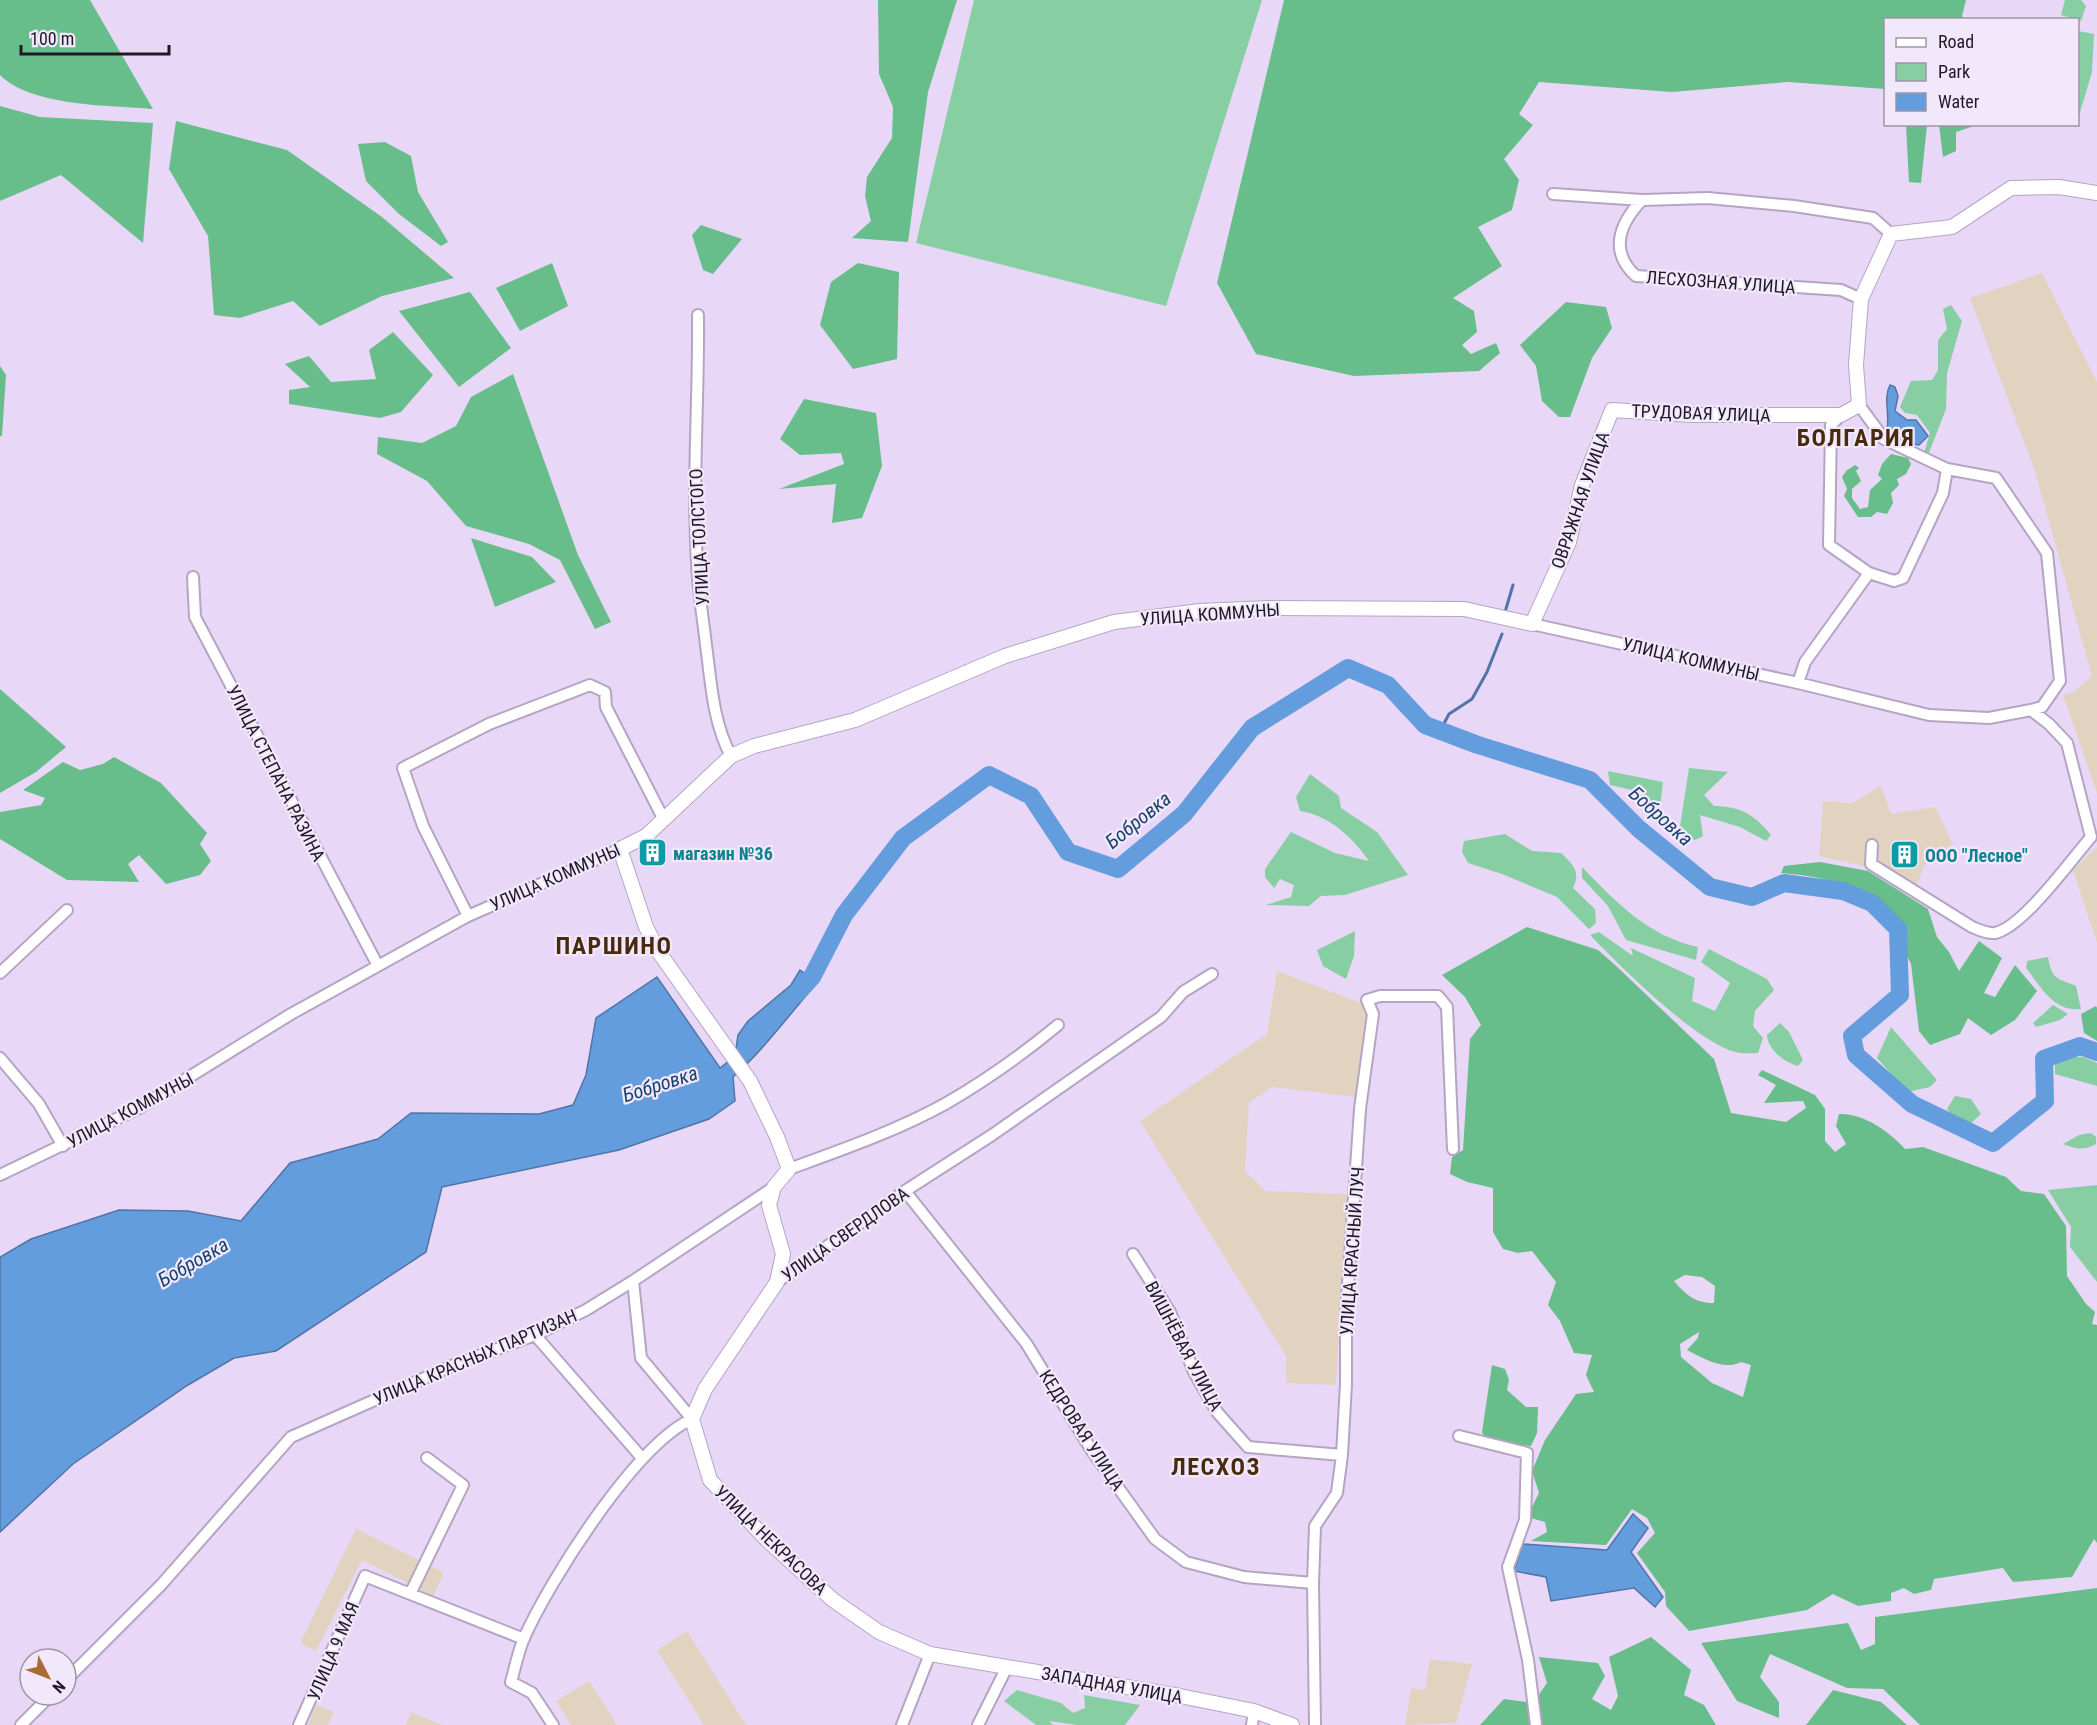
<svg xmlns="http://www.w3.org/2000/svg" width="2097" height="1725" font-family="'Roboto Condensed',sans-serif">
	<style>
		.industrial { fill: #e2d3c1 }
		.green { fill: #87cfa2 }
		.forest { fill: #67be8a; fill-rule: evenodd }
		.water { fill: #649dde; stroke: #5075a6; stroke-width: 1.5 }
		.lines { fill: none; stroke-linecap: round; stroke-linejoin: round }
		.stream { stroke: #5075a6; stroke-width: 3 }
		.river { stroke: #649dde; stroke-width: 18 }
		.minor-casing { stroke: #b5a4c2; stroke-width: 14 }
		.tertiary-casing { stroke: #b5a4c2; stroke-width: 16 }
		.minor { stroke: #fff; stroke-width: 10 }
		.tertiary { stroke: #fff; stroke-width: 14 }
		.labels { text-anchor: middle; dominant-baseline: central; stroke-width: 4.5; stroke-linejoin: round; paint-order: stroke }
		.street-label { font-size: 18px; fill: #201925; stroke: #f2e8fb }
		.culture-label { font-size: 18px; font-weight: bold; fill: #0d838f; stroke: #f2e8fb; text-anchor: start }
		.water-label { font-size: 20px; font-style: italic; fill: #19416c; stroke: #f2e8fb }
		.district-label { font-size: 24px; font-weight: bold; letter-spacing: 1.5px; fill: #482a0f; stroke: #f2e8fb }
	</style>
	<rect width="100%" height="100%" fill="#e9d7f8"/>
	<!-- industrial -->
	<path class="industrial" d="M 2042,273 L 2097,382 L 2097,793 L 2063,695 L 2074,692 L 2092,676 L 2035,471 L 1970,298 Z
		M 1881,786 L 1891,814 L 1935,807 L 1953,844 L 1924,866 L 1913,895 L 1868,867 L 1819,856 L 1823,801 L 1852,803 Z
		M 2097,847 L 2097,943 L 2073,870 Z
		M 1277,971 L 1366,1005 L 1368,1019 L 1356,1097 L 1272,1087 L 1249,1103 L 1245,1171 L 1266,1191 L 1347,1194 L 1336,1385 L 1286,1383 L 1286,1356 L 1140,1121 L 1267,1034 Z
		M 356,1529 L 444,1573 L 433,1596 L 362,1560 L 316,1651 L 300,1643 Z
		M 687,1631 L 746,1725 L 704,1725 L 657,1650 Z
		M 1430,1659 L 1472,1664 L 1456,1723 L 1405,1725 L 1411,1688 L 1425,1690 Z
		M 589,1681 L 617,1725 L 571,1725 L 556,1701 Z
		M 316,1705 L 334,1712 L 328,1725 L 308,1725 Z
		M 411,1712 L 442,1725 L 406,1725 Z"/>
	<!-- green -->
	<path class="green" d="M 974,0 L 1262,0 L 1166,306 L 916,243 Z
		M 2065,0 L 2081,0 L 2086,6 L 2081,21 L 2061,15 Z
		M 2078,31 L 2094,34 L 2092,72 L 2078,119 Z
		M 1951,305 L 1962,321 L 1947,373 L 1946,409 L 1927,458 L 1924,453 L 1930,433 L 1917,415 L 1905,413 L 1900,407 L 1911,381 L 1932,380 L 1938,370 L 1938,340 L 1947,329 L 1943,309 Z
		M 1689,768 L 1728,772 L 1704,795 L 1714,806 C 1740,806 1755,815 1771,835 L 1766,841 L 1740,827 L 1700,815 L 1703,836 L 1695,840 L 1679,833 Z
		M 1608,771 L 1663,782 L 1660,807 L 1649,805 L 1641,792 L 1610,785 Z
		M 1310,774 L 1339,796 L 1341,808 L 1377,832 L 1408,875 L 1345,895 L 1321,896 L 1309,906 L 1266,905 L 1291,897 L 1294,885 L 1280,879 L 1274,888 L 1265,877 L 1265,869 L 1291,832 L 1335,853 L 1369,861 C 1353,838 1329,815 1300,811 L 1296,797 Z
		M 1505,834 L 1532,851 L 1561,853 C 1573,864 1581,872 1573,888 L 1595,909 L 1596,923 L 1589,929 L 1557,897 L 1502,874 L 1468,863 L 1462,852 L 1464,841 Z
		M 1582,867 C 1617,903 1648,936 1698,947 L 1696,960 L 1626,940 L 1608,906 L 1582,878 Z
		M 1355,931 L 1354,956 L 1346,979 L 1323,966 L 1317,950 Z
		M 1599,932 L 1633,956 L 1631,948 L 1695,978 L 1692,1001 L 1715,1011 L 1730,983 L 1701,962 L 1709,949 L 1767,979 L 1774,990 L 1755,1011 L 1753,1026 L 1763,1038 L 1758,1053 C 1751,1053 1742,1054 1735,1052 C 1695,1041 1620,966 1590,935 Z
		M 2048,957 C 2052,981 2058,978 2076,986 L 2081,1009 C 2054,1012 2041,987 2026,968 L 2027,961 Z
		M 2053,1005 L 2068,1014 L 2060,1020 L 2036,1027 L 2033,1023 Z
		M 1780,1023 L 1789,1032 L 1803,1060 L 1798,1066 C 1784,1062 1768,1050 1767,1035 Z
		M 1891,1027 L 1937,1080 L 1930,1087 L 1907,1092 L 1877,1058 Z
		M 2066,1057 L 2083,1057 L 2097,1063 L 2097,1086 L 2055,1074 L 2055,1063 Z
		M 1955,1096 L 1971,1099 L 1981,1114 L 1969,1125 L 1954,1119 L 1947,1109 Z
		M 2091,1133 L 2096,1137 L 2096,1144 C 2084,1151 2076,1149 2063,1144 L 2079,1135 Z
		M 2097,1185 L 2097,1282 L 2070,1247 L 2071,1227 L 2048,1190 Z
		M 1017,1690 L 1061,1703 L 1073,1713 L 1085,1708 L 1084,1695 L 1140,1705 L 1125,1725 L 1077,1725 L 1049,1721 L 1053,1725 L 1036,1725 L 1004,1701 Z"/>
	<!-- forest -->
	<path class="forest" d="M 0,0 L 90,0 L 153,109 C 110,105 32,107 0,75 Z
		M 878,0 L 957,0 L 928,92 L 908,242 L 852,238 L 871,221 L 865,196 L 867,177 L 892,138 L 893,107 L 879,74 Z
		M 1284,0 L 1966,0 L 1962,16 L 1964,19 L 1886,20 L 1885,89 L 1788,82 L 1672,92 L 1539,82 L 1519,114 L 1533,125 L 1504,159 L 1519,180 L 1512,210 L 1478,227 L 1502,266 L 1453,298 L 1474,311 L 1477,332 L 1462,345 L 1471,354 L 1496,343 L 1500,353 L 1479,371 L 1354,376 L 1256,354 L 1217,283 Z
		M 0,106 L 40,117 L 153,123 L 143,243 L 61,175 L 0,201 Z
		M 176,121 L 287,150 L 382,217 L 454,278 L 382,296 L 320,326 L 293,301 L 240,318 L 214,315 L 208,236 L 169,169 Z
		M 1906,125 L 1927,125 L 1921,183 L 1909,182 Z
		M 1939,125 L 1939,124 L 1977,125 L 1956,132 L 1956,151 L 1943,157 Z
		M 385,142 L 411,156 L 418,192 L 448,242 L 441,246 L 399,214 L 366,181 L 358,144 Z
		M 701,225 L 742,239 L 713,274 L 703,270 L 692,235 Z
		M 552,263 L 568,306 L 520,331 L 496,288 Z
		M 858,263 L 899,272 L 897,359 L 853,369 L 820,325 L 831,282 Z
		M 470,292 L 511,348 L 459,387 L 399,311 Z
		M 1566,302 L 1606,307 L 1612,328 L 1592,358 L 1570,417 L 1559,417 L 1542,401 L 1536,366 L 1520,345 Z
		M 393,332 L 433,375 L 401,412 L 380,418 L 289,404 L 289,390 L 310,387 L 285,364 L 309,356 L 331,382 L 376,379 L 369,350 Z
		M 0,366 L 6,375 L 2,436 L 0,436 Z
		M 513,374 L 578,555 L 611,622 L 595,629 L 560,560 L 529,544 L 466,526 L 427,481 L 377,454 L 378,437 L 422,443 L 456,426 L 471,397 Z
		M 804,399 L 876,413 L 882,466 L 862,518 L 832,523 L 836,484 L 779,489 L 844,464 L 841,453 L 800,455 L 780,439 Z
		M 1891,454 L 1908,458 L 1911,464 L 1906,474 L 1897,479 L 1899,485 L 1891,493 L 1893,503 L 1887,514 L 1877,512 L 1871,517 L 1858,517 L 1844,496 L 1847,489 L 1842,477 L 1846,471 L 1855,465 L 1859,468 L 1856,471 L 1861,481 L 1852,489 L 1852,498 L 1860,509 L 1868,507 L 1870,490 L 1882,479 L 1878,475 L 1882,464 Z
		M 471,538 L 532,557 L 556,582 L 495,607 Z
		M 0,689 L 66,747 L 36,772 L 0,793 Z
		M 114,757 L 161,783 L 207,833 L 200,844 L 211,861 L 200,875 L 166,884 L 139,855 L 128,864 L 139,882 L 67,880 L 0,839 L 0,812 L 41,805 L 45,798 L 23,790 L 63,762 L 80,770 L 103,764 Z
		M 1820,862 L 1868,871 L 1928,909 L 1937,937 L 1949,952 L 1959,971 L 1979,941 L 2002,958 L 1984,993 L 1995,997 L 2015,965 L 2037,991 L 2015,1020 L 1991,1035 L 1968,1018 L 1960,1034 L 1930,1045 L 1919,1031 L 1911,964 L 1904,949 L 1906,926 C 1861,887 1839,878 1781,873 L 1784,866 Z
		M 1527,927 L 1598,950 L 1614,964 L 1714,1059 L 1731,1113 L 1786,1122 L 1806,1108 L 1803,1101 L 1764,1103 L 1776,1085 L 1758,1075 L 1762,1070 L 1815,1095 L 1825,1109 L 1825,1141 L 1835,1152 L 1846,1144 L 1836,1126 L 1839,1114 C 1863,1113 1889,1131 1905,1149 L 1923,1147 L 2006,1177 L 2021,1191 L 2044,1194 L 2066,1226 L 2067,1276 L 2086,1304 L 2095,1312 L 2092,1324 L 2097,1325 L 2097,1543 L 2094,1539 L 2072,1577 L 2013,1582 L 2003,1568 L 1934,1579 L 1931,1590 L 1914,1594 L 1904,1588 L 1891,1593 L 1891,1601 L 1858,1606 L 1833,1594 L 1807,1610 L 1689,1631 L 1666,1606 L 1665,1592 L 1637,1553 L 1655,1533 L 1647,1518 L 1632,1509 L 1606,1545 L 1531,1541 L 1547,1532 L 1545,1522 L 1527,1517 L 1539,1493 L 1532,1471 L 1545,1440 L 1576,1394 L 1594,1392 L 1586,1375 L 1592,1355 L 1574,1353 L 1560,1321 L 1548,1305 L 1556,1282 L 1532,1251 L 1518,1253 L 1503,1249 L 1493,1232 L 1493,1188 L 1467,1182 L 1450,1174 L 1452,1157 L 1463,1150 L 1470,1039 L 1481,1025 L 1465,997 L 1442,975 ZM 1685,1275 L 1702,1277 L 1715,1286 L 1714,1303 C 1695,1303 1686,1295 1674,1281 ZM 1699,1332 L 1698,1338 L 1687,1350 C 1703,1358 1723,1371 1741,1362 L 1751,1365 L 1743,1397 L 1712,1383 L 1681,1357 L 1680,1344 Z
		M 2096,1006 L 2097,1008 L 2097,1041 L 2084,1033 L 2081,1014 Z
		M 1492,1365 L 1505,1369 L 1509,1380 L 1507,1390 L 1526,1407 L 1538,1407 L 1537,1433 L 1531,1446 L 1486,1441 L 1482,1432 Z
		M 2097,1588 L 2097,1725 L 1920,1725 L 1883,1689 L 1847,1688 L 1770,1654 L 1760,1677 L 1779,1702 L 1779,1718 L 1737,1701 L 1701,1643 L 1848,1623 L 1861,1650 L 1875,1644 L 1875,1617 Z
		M 1651,1637 L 1691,1670 L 1684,1695 L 1704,1705 L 1716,1725 L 1480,1725 L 1504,1699 L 1533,1703 L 1547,1683 L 1539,1657 L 1598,1663 L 1605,1676 L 1592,1699 L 1611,1710 L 1618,1696 L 1609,1657 Z
		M 1833,1690 L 1881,1702 L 1907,1725 L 1806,1725 Z"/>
	<!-- water -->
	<path class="water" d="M 1890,385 L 1895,387 L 1898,396 L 1895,411 L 1907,420 L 1916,420 L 1928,436 L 1919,445 L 1896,442 L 1887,429 C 1890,414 1883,398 1890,385 Z
		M 800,970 L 818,982 C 790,1013 763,1051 733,1077 L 735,1101 L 709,1119 L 619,1150 L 442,1187 L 426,1252 L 276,1351 L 234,1358 L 188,1385 L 73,1464 L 0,1532 L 0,1257 L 31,1239 L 119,1210 L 188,1211 L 241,1221 L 290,1163 L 378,1139 L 411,1113 L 539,1114 L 573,1105 L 586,1075 L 596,1018 L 657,977 L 720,1068 L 735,1056 L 738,1035 L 748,1021 L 791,985 Z
		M 1633,1514 L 1648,1528 L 1631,1552 L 1663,1597 L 1655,1607 L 1634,1588 L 1551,1601 L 1546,1577 L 1514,1571 L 1523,1544 L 1607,1550 Z"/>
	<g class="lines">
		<!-- stream -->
		<path class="stream" d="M 1505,612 L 1513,585
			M 1440,731 L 1449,714 L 1472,699 L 1487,672 L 1502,634"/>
		<!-- river -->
		<path class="river" d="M 796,994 L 812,977 L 844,915 L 903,838 L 989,775 L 1031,796 L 1068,852 L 1118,869 L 1184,814 L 1252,728 L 1348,668 L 1388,685 L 1425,725 L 1478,745 L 1590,780 L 1639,829 L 1710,887 L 1752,897 L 1784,883 L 1843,891 L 1872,903 L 1898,929 L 1900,995 L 1852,1036 L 1856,1055 L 1912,1104 L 1993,1143 L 2045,1101 L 2044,1059 L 2080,1046 L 2097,1052"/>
		<defs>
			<path id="minor" d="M 1553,194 L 1642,200
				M 1861,299 L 1841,290 L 1636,276 C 1609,252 1619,224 1642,200 L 1708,198 L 1794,206 L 1873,218 L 1891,234
				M 698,315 C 699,398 692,480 697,563 C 698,590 703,618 706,645 C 711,682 713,723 731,756
				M 1859,405 L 1884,439 L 1947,469 L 1943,493 L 1903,578 L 1894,581 L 1869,573
				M 1947,469 L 1996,478 L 2047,553 L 2060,681 L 2042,707 L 2031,710
				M 193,577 L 195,617 L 377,964
				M 1532,624 L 1798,683 L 1929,715 L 1989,718 L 2031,710 L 2049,724 L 2067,743 L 2091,837 C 2072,859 2022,928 1995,933 C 1987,934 1979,930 1972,927 L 1871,864 L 1872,845
				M 1798,683 L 1805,662 L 1869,573 L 1829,545 L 1831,425 L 1841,415
				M 468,916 L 423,826 L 403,768 L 489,724 L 590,685 L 605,692 L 606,707 L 663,818
				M 0,973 L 67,910
				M 0,1058 L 39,1104 L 63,1146
				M 789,1169 C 841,1150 896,1131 945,1104 C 985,1081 1023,1054 1058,1025
				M 0,1175 L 139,1108 L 291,1014 L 468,916 L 620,849
				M 905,1191 L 1026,1343 L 1092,1451 L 1155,1539 L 1186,1562 L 1244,1577 L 1313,1583
				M 1133,1254 L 1170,1312 L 1194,1372 L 1217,1412 L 1248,1447 L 1342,1455
				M 777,1282 L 905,1191 L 992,1135 L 1161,1017 L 1183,992 L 1212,974
				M 535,1335 L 642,1458
				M 1459,1436 L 1527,1453 L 1525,1520 L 1508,1567 L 1528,1660 L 1536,1725
				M 411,1592 L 463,1485 L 427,1458
				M 66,1680 L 161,1585 L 291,1437 L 454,1365 L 535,1335 L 586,1310 L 633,1281 L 774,1187
				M 21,1725 L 51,1695
				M 299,1725 L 365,1576 L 524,1639
				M 553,1725 L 532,1693 L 511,1682 C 515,1668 518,1652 524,1638 C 550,1580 635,1445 692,1419 L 641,1358 L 633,1281
				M 902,1725 L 930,1654
				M 978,1725 L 1007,1667
				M 1252,1725 L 1254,1711
				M 1315,1725 L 1313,1583 L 1315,1526 L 1337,1493 L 1342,1455 L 1346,1384 L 1346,1314 L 1360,1109 L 1373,1014 L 1367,1000 L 1380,996 L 1438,996 L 1447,1007 L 1453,1149"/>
			<path id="tertiary" d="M 1292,1725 L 1254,1711 L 1180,1696 L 930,1654 L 879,1632 L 833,1600 L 767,1540 L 710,1480 L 692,1419 L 705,1389 L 777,1282 L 783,1254 L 769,1205 L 774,1187 L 789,1169 L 777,1137 L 750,1081 L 658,951 L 646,927 L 620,849 L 646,836 L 731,756 L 754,746 L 855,720 L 1005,656 L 1114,622 L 1200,611 L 1269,608 L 1464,609 L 1532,624 L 1569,542 L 1582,485 L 1612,410 L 1692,415 L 1841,415 L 1859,405 L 1856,365 L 1861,299 L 1891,234 L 1952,227 L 2011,188 L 2059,187 L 2097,193"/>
		</defs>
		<!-- minor casing -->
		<use href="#minor" class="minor-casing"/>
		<!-- tertiary casing -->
		<use href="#tertiary" class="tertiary-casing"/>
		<!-- minor -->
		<use href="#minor" class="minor"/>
		<!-- tertiary -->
		<use href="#tertiary" class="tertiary"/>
	</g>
	<!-- icons -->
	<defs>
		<symbol id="building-square" viewBox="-11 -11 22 22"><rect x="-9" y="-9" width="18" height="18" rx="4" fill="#0f9aa8" stroke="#f2e8fb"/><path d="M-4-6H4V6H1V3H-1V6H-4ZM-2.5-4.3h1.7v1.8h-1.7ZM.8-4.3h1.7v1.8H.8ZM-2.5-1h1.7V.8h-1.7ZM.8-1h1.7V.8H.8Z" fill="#fff"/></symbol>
	</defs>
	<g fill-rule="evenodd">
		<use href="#building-square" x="636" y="836" width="33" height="33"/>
		<use href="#building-square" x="1888" y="838" width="33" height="33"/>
	</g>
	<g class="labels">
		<!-- street labels -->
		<g class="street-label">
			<text transform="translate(1721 282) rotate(4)">ЛЕСХОЗНАЯ УЛИЦА</text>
			<text transform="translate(1701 413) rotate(2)">ТРУДОВАЯ УЛИЦА</text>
			<text transform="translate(1580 500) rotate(-71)">ОВРАЖНАЯ УЛИЦА</text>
			<text transform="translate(699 537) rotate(-93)">УЛИЦА ТОЛСТОГО</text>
			<text transform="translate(1210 614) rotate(-4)">УЛИЦА КОММУНЫ</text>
			<text transform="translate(1691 659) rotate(13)">УЛИЦА КОММУНЫ</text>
			<text transform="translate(276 773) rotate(63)">УЛИЦА СТЕПАНА РАЗИНА</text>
			<text transform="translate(555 877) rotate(-24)">УЛИЦА КОММУНЫ</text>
			<text transform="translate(130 1110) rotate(-28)">УЛИЦА КОММУНЫ</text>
			<text transform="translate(845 1234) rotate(-35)">УЛИЦА СВЕРДЛОВА</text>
			<text transform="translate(1352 1251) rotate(-86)">УЛИЦА КРАСНЫЙ ЛУЧ</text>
			<text transform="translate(1184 1346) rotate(62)">ВИШНЁВАЯ УЛИЦА</text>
			<text transform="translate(475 1357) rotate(-23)">УЛИЦА КРАСНЫХ ПАРТИЗАН</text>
			<text transform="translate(1082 1430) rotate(57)">КЕДРОВАЯ УЛИЦА</text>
			<text transform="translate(771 1540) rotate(44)">УЛИЦА НЕКРАСОВА</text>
			<text transform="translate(333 1651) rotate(-67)">УЛИЦА 9 МАЯ</text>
			<text transform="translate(1112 1685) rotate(10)">ЗАПАДНАЯ УЛИЦА</text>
		</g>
		<!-- culture labels -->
		<g class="culture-label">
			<text x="673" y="853">магазин №36</text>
			<text x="1925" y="855">ООО "Лесное"</text>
		</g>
		<!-- water labels -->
		<g class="water-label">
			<text transform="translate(1661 816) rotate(42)">Бобровка</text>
			<text transform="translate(1138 820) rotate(-39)">Бобровка</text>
			<text transform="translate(660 1084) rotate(-18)">Бобровка</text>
			<text transform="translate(193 1262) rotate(-30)">Бобровка</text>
		</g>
		<!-- district labels -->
		<g class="district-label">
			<text x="1856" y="438">БОЛГАРИЯ</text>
			<text x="614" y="946">ПАРШИНО</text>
			<text x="1216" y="1467">ЛЕСХОЗ</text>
		</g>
	</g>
	<!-- legend -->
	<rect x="1884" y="18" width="195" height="108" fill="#f2e8fb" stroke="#9e95a5" stroke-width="1.5"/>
	<rect x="1896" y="38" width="30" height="9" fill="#ffffff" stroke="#9e95a5" stroke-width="1.5"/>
	<text x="1938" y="48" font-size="18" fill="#201925">Road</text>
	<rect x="1896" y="63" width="30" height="18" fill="#87cfa2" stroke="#9e95a5" stroke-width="1.5"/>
	<text x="1938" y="78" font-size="18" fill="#201925">Park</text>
	<rect x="1896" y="93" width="30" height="18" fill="#649dde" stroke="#9e95a5" stroke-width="1.5"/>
	<text x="1938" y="108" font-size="18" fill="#201925">Water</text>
	<!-- north arrow -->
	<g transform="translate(48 1677) rotate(132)"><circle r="28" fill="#f2e8fb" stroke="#9e95a5" stroke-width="1.5"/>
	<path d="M0-4.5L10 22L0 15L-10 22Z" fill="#ab6c34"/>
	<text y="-9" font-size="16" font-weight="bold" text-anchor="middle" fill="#201925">N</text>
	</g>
	<!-- scale -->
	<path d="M21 45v9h148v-9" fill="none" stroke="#201925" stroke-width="3"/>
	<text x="30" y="45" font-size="18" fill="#201925" stroke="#f2e8fb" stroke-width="4.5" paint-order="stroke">100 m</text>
</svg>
